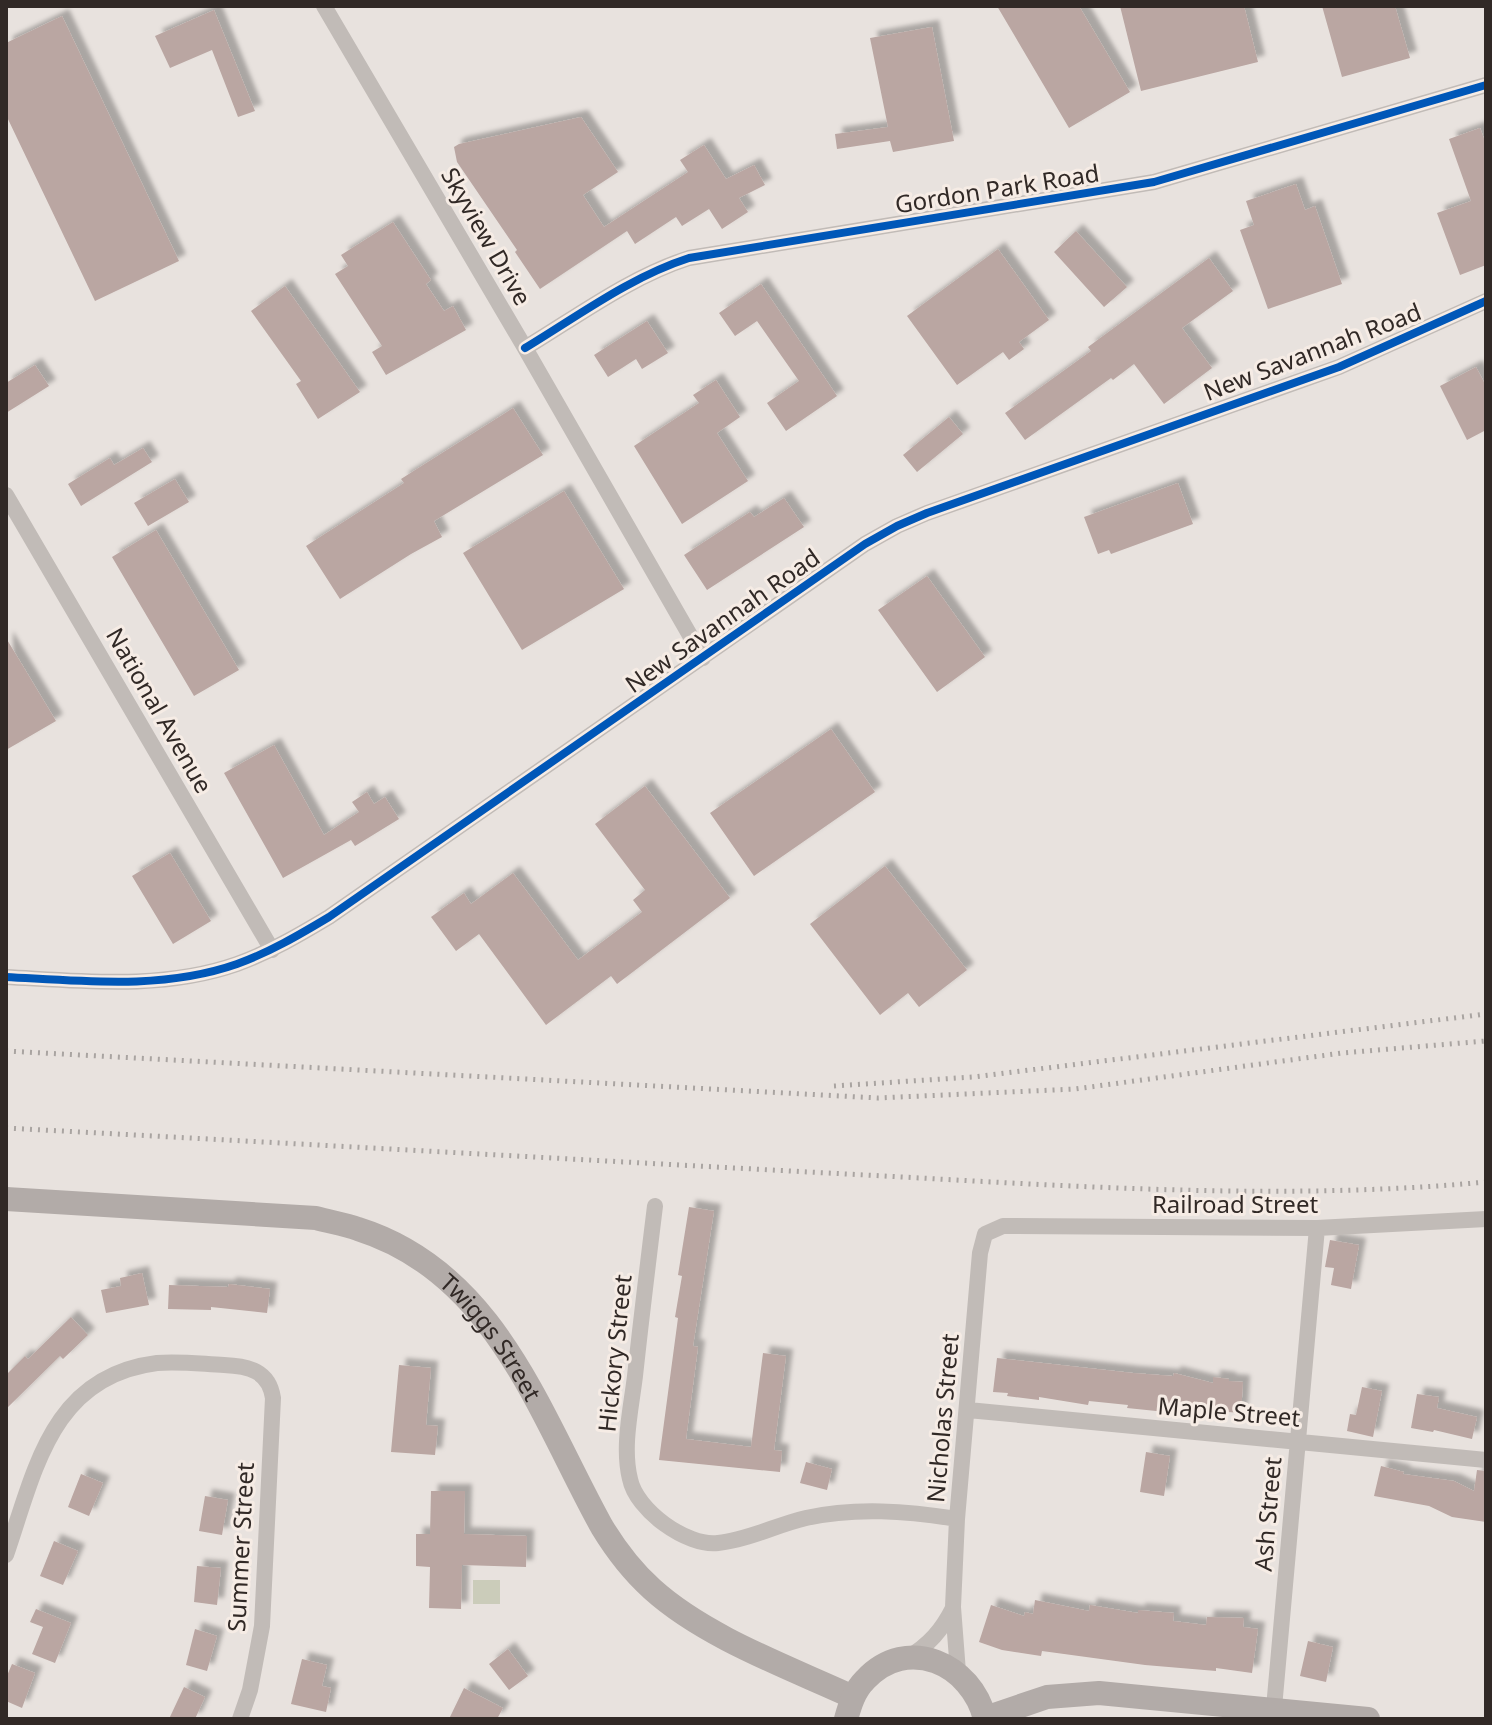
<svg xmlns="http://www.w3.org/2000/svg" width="1492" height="1725" font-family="'Noto Sans',sans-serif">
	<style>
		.green { fill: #cbccba }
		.building { fill: #baa6a2; filter: url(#shadow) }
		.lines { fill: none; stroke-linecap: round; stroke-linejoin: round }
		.street { stroke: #c1bbb7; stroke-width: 16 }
		.secondary { stroke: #b2aba8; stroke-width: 24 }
		.rail { stroke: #a9a4a1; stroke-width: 5; stroke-dasharray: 2 6; stroke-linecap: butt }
		.cycleway-casing { stroke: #f6ece5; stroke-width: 13 }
		.cycleway { stroke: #0057b8; stroke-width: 8 }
		.labels { text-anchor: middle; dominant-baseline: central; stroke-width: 6; stroke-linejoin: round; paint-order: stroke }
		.street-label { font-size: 24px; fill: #312926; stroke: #f6ece5 }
	</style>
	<defs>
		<filter id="shadow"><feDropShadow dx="7" dy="-7" stdDeviation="2" flood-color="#0004"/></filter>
	</defs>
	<rect width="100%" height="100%" fill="#e8e2de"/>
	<!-- green -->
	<path class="green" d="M 473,1580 L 500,1580 L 500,1604 L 473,1604 Z"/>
	<!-- building -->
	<path class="building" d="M 997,6 L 1079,6 L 1130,92 L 1069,128 Z
		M 1120,6 L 1244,6 L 1258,62 L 1141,91 Z
		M 1322,6 L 1395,6 L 1410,58 L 1342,77 Z
		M 214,10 L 255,111 L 238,117 L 212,50 L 170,68 L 155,36 Z
		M 62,16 L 179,261 L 95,301 L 6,115 L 6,43 Z
		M 932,27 L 954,141 L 893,152 L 890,141 L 837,149 L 835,134 L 888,127 L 870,38 Z
		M 581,117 L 618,172 L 583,195 L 604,227 L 688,172 L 680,160 L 704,145 L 726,179 L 754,165 L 765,185 L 739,198 L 748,212 L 722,229 L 709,209 L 682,226 L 676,217 L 635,244 L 627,231 L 540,289 L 515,252 L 517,250 L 457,162 L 454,147 L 459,144 Z
		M 1480,128 L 1486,144 L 1486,265 L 1460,275 L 1437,213 L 1471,201 L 1449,139 Z
		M 1296,184 L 1305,210 L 1315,206 L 1342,284 L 1268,309 L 1240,230 L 1254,225 L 1246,201 Z
		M 393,222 L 431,280 L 426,284 L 444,311 L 453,306 L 466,330 L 386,375 L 372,352 L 382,346 L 335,274 L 348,266 L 341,255 Z
		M 1076,231 L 1127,287 L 1104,307 L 1054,252 Z
		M 998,249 L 1049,320 L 1019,342 L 1024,349 L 1009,360 L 1003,352 L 957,385 L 907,316 Z
		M 1209,258 L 1233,291 L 1182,328 L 1212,368 L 1164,404 L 1134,364 L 1113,380 L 1111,378 L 1025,440 L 1005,413 L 1091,351 L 1088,347 Z
		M 761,284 L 837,396 L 786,431 L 767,403 L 799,381 L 757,321 L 735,336 L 719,313 Z
		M 285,286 L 360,392 L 318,419 L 296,384 L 301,381 L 251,311 Z
		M 647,321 L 668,353 L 642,369 L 636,359 L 608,377 L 594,355 Z
		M 35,365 L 49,386 L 6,413 L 6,383 Z
		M 1476,367 L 1486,386 L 1486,430 L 1467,440 L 1440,386 Z
		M 716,380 L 740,417 L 717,433 L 748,481 L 682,524 L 634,446 L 699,403 L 693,395 Z
		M 513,408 L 543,455 L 434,521 L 442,537 L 411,554 L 340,599 L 306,546 L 404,483 L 401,479 Z
		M 949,417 L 963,434 L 917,472 L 903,455 Z
		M 143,448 L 152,462 L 81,506 L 68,484 L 110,458 L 114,465 Z
		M 175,479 L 189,502 L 148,526 L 134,503 Z
		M 1178,483 L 1193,524 L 1111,554 L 1109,550 L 1098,554 L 1084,517 Z
		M 564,491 L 624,589 L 522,650 L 463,553 Z
		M 784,498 L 804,527 L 707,590 L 684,555 L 750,512 L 754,517 Z
		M 156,530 L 239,670 L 194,696 L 112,557 Z
		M 927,576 L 985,657 L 937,692 L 878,610 Z
		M 6,638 L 56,721 L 6,750 Z
		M 831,729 L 875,792 L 754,876 L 710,813 Z
		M 274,745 L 324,835 L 359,812 L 352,802 L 367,792 L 374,804 L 385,797 L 399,819 L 355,846 L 351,840 L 283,878 L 224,773 Z
		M 645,786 L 730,898 L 617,984 L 611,976 L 546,1025 L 479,934 L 456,951 L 431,917 L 464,893 L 471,904 L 513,873 L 578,960 L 642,912 L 633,900 L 645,890 L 595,824 Z
		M 170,853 L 211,921 L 173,944 L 132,876 Z
		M 885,866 L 967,970 L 919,1007 L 908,993 L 880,1015 L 810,924 Z
		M 689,1207 L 714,1211 L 693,1346 L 698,1347 L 686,1439 L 751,1447 L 763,1353 L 786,1356 L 774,1450 L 782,1451 L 780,1472 L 659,1460 L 678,1318 L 675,1317 L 682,1276 L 678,1275 Z
		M 1330,1240 L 1359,1245 L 1351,1289 L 1331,1285 L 1334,1268 L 1325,1267 Z
		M 142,1273 L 149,1305 L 106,1313 L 101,1290 L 121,1286 L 120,1278 Z
		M 229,1284 L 270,1289 L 267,1313 L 211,1307 L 211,1310 L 168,1309 L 169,1285 L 228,1287 Z
		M 71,1317 L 88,1335 L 63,1359 L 60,1356 L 6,1409 L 6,1375 L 25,1356 L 28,1359 Z
		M 997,1358 L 1133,1373 L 1173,1376 L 1174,1373 L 1213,1383 L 1213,1377 L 1229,1379 L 1229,1381 L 1243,1382 L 1241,1413 L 1190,1409 L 1187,1418 L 1166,1412 L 1127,1408 L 1128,1405 L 1089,1401 L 1088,1405 L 1039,1397 L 1039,1400 L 1007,1396 L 1008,1393 L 993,1392 Z
		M 399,1365 L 431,1368 L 426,1425 L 438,1426 L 435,1455 L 391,1452 Z
		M 1362,1387 L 1382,1391 L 1373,1437 L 1347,1431 L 1350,1414 L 1356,1415 Z
		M 1417,1394 L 1439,1397 L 1437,1408 L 1477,1417 L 1472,1439 L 1434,1430 L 1433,1432 L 1411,1428 Z
		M 1146,1452 L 1170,1456 L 1164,1496 L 1140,1492 Z
		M 806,1462 L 832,1469 L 827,1490 L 800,1483 Z
		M 1381,1466 L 1404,1472 L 1403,1474 L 1454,1481 L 1474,1491 L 1477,1470 L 1486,1471 L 1486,1522 L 1452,1517 L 1429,1506 L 1374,1496 Z
		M 81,1474 L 103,1483 L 89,1516 L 68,1507 Z
		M 431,1491 L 465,1491 L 464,1534 L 527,1536 L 526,1567 L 462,1565 L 461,1609 L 429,1608 L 430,1567 L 416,1566 L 416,1534 L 430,1534 Z
		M 205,1496 L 228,1500 L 222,1535 L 199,1531 Z
		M 54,1541 L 78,1551 L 63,1585 L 40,1576 Z
		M 197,1566 L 221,1568 L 217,1605 L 194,1602 Z
		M 1035,1600 L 1089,1611 L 1090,1605 L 1138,1613 L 1138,1610 L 1174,1613 L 1173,1621 L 1206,1625 L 1207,1617 L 1244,1618 L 1243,1627 L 1258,1629 L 1252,1673 L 1216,1668 L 1216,1671 L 1145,1665 L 1042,1651 L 1041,1656 L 1002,1650 L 979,1642 L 991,1605 L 1024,1616 L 1025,1612 L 1033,1614 Z
		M 36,1609 L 71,1623 L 55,1663 L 32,1654 L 43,1627 L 30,1622 Z
		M 195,1629 L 217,1636 L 207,1671 L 186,1665 Z
		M 1308,1641 L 1333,1647 L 1326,1682 L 1300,1676 Z
		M 508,1649 L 528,1676 L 509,1690 L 489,1664 Z
		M 302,1659 L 327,1665 L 322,1686 L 331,1688 L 326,1712 L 291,1704 Z
		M 12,1664 L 35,1673 L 22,1708 L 6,1701 L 6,1678 Z
		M 184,1687 L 205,1697 L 195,1719 L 169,1719 Z
		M 464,1688 L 503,1708 L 497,1719 L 449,1719 Z"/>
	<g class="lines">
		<!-- street -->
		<path class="street" d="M 324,6 L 525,348 L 703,658
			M 525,348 C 578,316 630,277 689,258 L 1154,182 L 1486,85
			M 6,495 L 272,950
			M 6,977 C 83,981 163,990 237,964 C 270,952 299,935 329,917 L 865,544 L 897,526 L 927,513 L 1339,367 L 1486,301
			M 655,1206 C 648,1263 641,1320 635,1376 C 631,1409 622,1447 630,1479 C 636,1510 687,1547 718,1543 C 748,1540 776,1525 806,1518 C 856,1507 907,1511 957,1519
			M 968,1410 L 1486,1460
			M 6,1555 C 35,1471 51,1376 157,1363 C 179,1361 202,1364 224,1365 C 249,1366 269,1371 273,1398 L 262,1626 L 250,1690 L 240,1719
			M 907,1658 C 929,1645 942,1630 953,1608
			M 958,1672 L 953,1607 L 957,1519 L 980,1253 L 985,1234 L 1003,1226 L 1317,1228 L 1486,1219
			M 1273,1719 L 1317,1228"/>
		<!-- secondary -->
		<g class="secondary">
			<path id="s1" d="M 6,1199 L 316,1218 C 330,1222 344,1224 358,1229 C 495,1272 539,1413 602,1527 C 616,1550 632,1571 652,1589 C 705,1637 788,1667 853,1697"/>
			<path d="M 985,1718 L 1047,1697 L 1099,1693 L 1368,1719"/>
			<path d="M 846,1719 C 850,1705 854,1691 865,1680 C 907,1634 972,1664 985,1719"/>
		</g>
		<!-- rail -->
		<path class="rail" d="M 6,1051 L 878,1098 L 1075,1089 L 1342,1053 L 1486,1041
			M 834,1086 L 973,1077 L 1486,1014
			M 6,1128 C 286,1143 566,1159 846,1174 C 1059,1185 1273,1202 1486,1182"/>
		<defs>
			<path id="cycleway" d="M 525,348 C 578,316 630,277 689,258 L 1154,182 L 1486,85
				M 6,977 C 83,981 163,990 237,964 C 270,952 299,935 329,917 L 865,544 L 897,526 L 927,513 L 1339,367 L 1486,301"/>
		</defs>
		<!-- cycleway casing -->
		<use href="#cycleway" class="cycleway-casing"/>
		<!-- cycleway -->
		<use href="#cycleway" class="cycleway"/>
	</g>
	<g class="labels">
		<!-- street labels -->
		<g class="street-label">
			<text transform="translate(997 188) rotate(-9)">Gordon Park Road</text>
			<text transform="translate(487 236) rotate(60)">Skyview Drive</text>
			<text transform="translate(1312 351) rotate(-21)">New Savannah Road</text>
			<text transform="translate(722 620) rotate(-35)">New Savannah Road</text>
			<text transform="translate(160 710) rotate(60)">National Avenue</text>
			<text x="1235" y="1203">Railroad Street</text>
			<text stroke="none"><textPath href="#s1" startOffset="530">Twiggs Street</textPath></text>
			<text transform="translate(614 1353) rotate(-84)">Hickory Street</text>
			<text transform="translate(1229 1411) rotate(5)">Maple Street</text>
			<text transform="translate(942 1418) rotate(-85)">Nicholas Street</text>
			<text transform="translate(1267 1514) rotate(-85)">Ash Street</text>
			<text transform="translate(240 1547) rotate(-87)">Summer Street</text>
		</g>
	</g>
	<!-- border -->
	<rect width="1492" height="1725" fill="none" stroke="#312926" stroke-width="16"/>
</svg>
